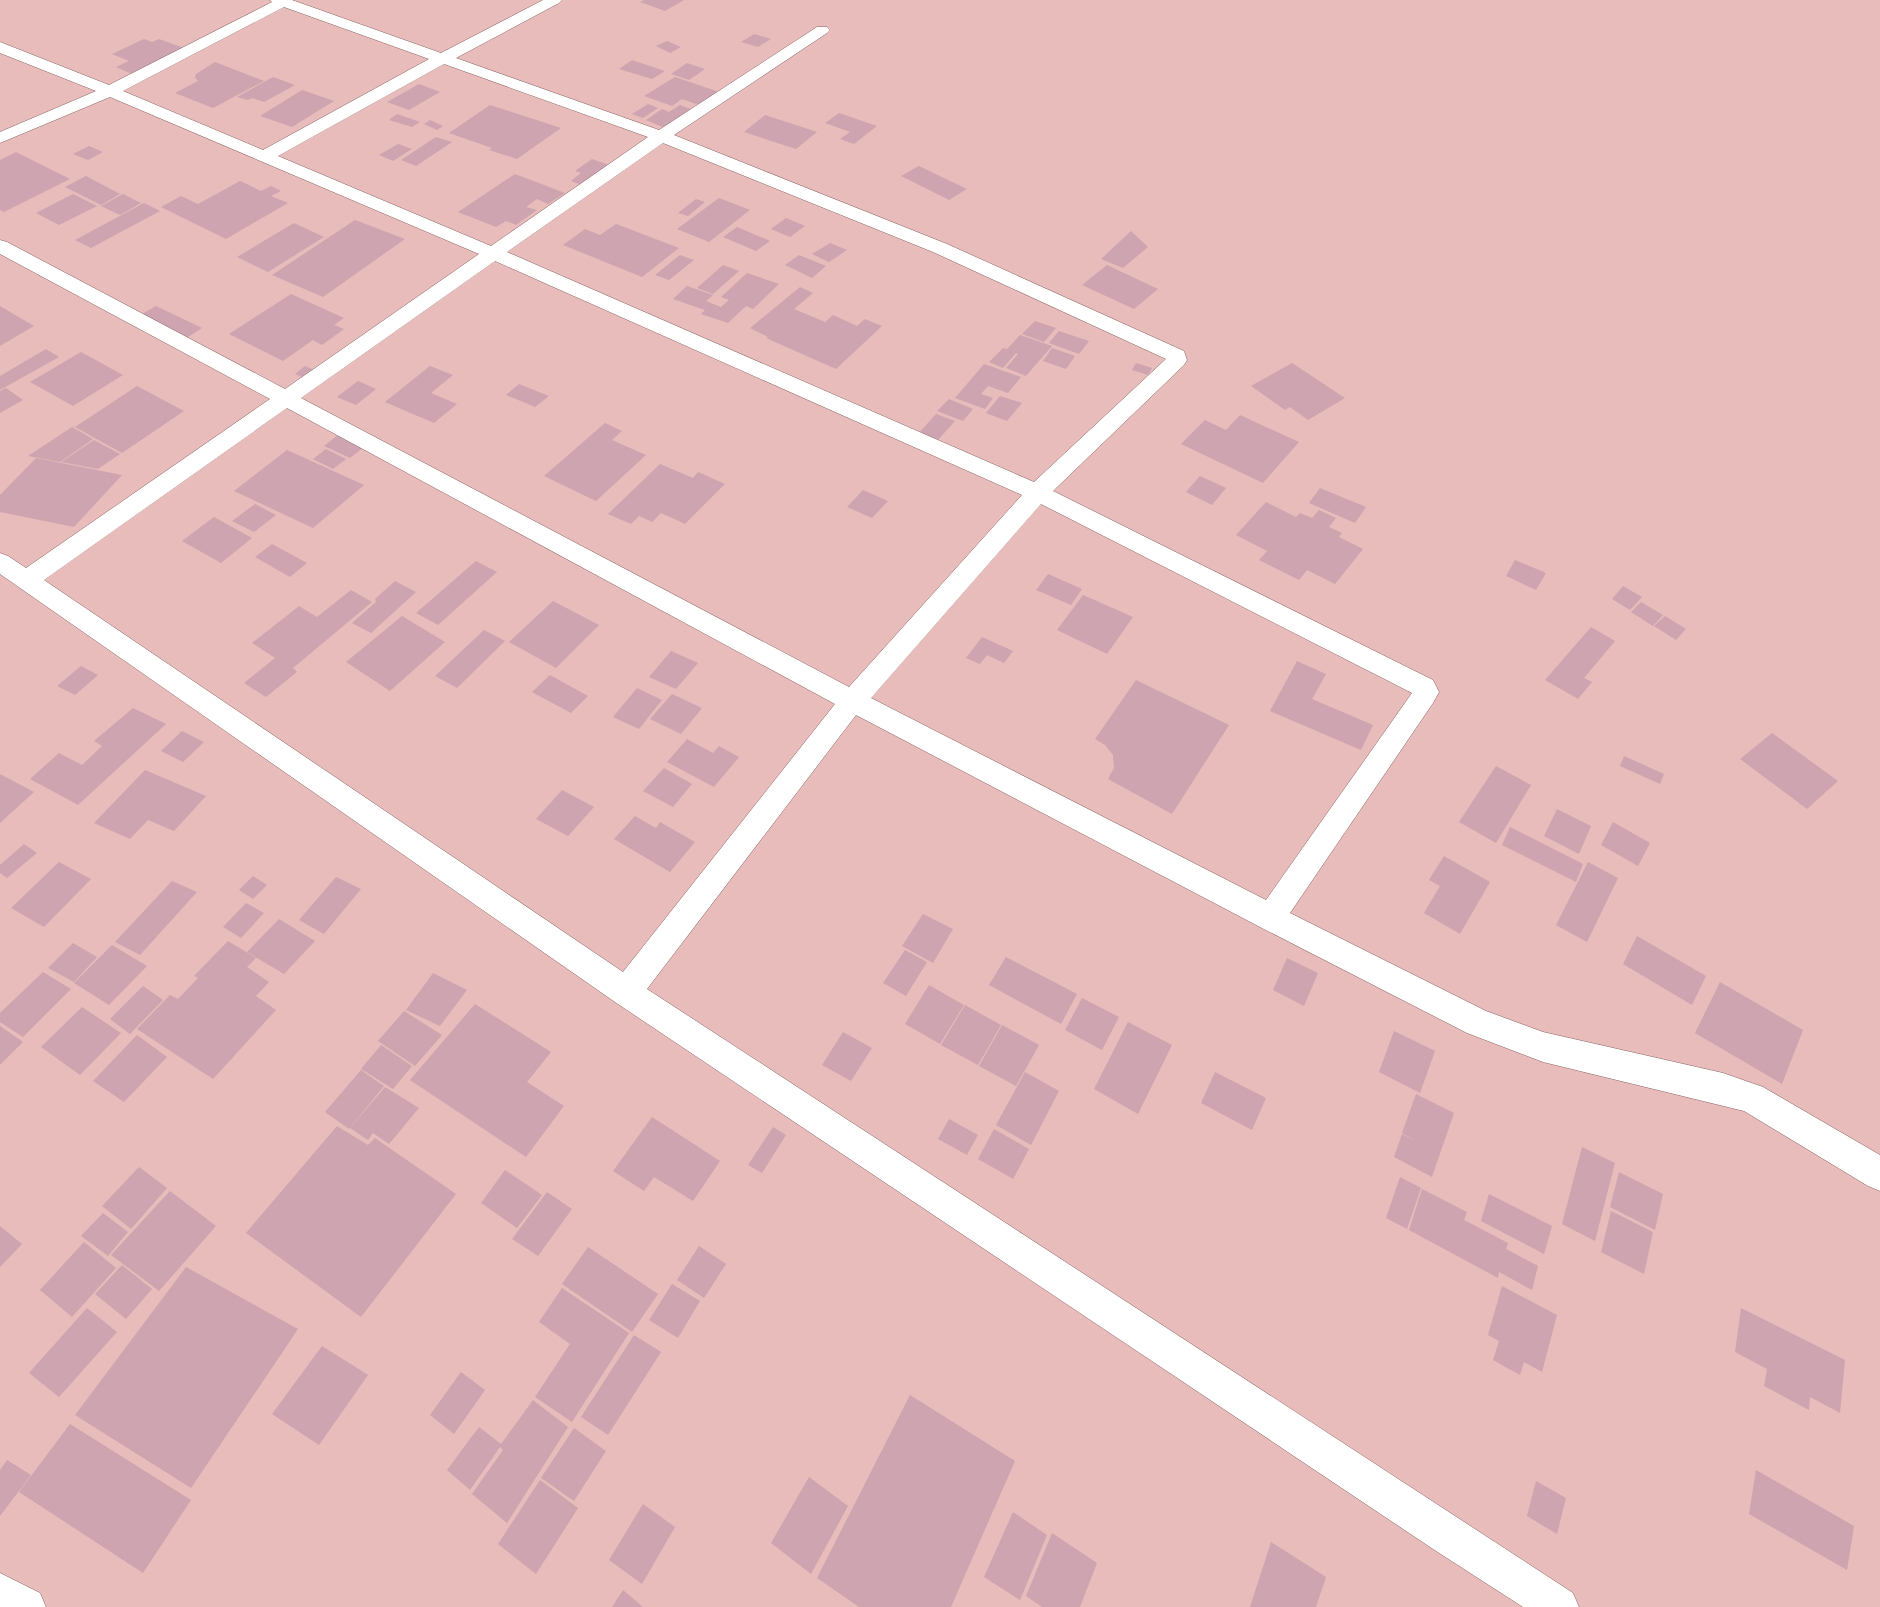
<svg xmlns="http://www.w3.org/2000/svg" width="1880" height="1607" font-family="'Alegreya Sans',sans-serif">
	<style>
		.building { fill: #cda4af }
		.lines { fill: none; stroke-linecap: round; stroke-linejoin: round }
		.minor-casing { stroke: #8a6462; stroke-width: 1 }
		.minor { fill: #fff; fill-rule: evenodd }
	</style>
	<rect width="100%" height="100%" fill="#e8bcba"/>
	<!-- building -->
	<path class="building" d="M 644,0 L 684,0 L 665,11 L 640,2 Z
		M 754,34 L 771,39 L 758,47 L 741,42 Z
		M 144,39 L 152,42 L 159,39 L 184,48 L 132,74 L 116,67 L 129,61 L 112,54 Z
		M 667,41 L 681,47 L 670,53 L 656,46 Z
		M 632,60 L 665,71 L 652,79 L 619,69 Z
		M 215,62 L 264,81 L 213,108 L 175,93 L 198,81 L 195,77 L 196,74 Z
		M 687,63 L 705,69 L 689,80 L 671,74 Z
		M 273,77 L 295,85 L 264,102 L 252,98 L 248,100 L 237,97 Z
		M 675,77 L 719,92 L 699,105 L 682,99 L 672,106 L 644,96 Z
		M 419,84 L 440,92 L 409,110 L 387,102 Z
		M 302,90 L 334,101 L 292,127 L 260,116 Z
		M 648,104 L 658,108 L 643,118 L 632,114 Z
		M 490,105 L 561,128 L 517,159 L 489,150 L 492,148 L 449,133 Z
		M 680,105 L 693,110 L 665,128 L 646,120 L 662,109 L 669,112 Z
		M 839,113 L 877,126 L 854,144 L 840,139 L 850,132 L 825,123 Z
		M 397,114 L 420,122 L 412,127 L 389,120 Z
		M 765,115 L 817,132 L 796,149 L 744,132 Z
		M 430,120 L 443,126 L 437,130 L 424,124 Z
		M 436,137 L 452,142 L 416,166 L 401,160 Z
		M 398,144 L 412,149 L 393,161 L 379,155 Z
		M 89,146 L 103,152 L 88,160 L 73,154 Z
		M 16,152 L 70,179 L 4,212 L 0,210 L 0,160 Z
		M 592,159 L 612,166 L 584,186 L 571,181 L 581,173 L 575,171 Z
		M 919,166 L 967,189 L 949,200 L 901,176 Z
		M 515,174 L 565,193 L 548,204 L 537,199 L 526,207 L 537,210 L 516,225 L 506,221 L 496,227 L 458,212 Z
		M 86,176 L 120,194 L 101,205 L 65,187 Z
		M 240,181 L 261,191 L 271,186 L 281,191 L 271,196 L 288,203 L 226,239 L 161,207 L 181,196 L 198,204 Z
		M 73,194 L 97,206 L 59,225 L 36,213 Z
		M 123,194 L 141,203 L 120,215 L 101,206 Z
		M 719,198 L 750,210 L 709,242 L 677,229 Z
		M 696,199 L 705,202 L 688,216 L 678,213 Z
		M 144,203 L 160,211 L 91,248 L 75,240 Z
		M 786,218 L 805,226 L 790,237 L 771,229 Z
		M 355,220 L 405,239 L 323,297 L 272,275 Z
		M 294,223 L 324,237 L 268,272 L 237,257 Z
		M 616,224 L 679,248 L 642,277 L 563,245 L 585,229 L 600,235 Z
		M 737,227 L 770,241 L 756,251 L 723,237 Z
		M 1131,231 L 1148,247 L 1123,268 L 1101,259 Z
		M 830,243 L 847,250 L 829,262 L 812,254 Z
		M 680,255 L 694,260 L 669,280 L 655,275 Z
		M 799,255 L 826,266 L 812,278 L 785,265 Z
		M 723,265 L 739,271 L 713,294 L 697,288 Z
		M 1107,265 L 1158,289 L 1134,309 L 1082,285 Z
		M 747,273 L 779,284 L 753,309 L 746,306 L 728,323 L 701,314 L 705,310 L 673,299 L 687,286 L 713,295 L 706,301 L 721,307 L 729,300 L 721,297 Z
		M 800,287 L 813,293 L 794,309 L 825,322 L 833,315 L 857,326 L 865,319 L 882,326 L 836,369 L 766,338 L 768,337 L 750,328 Z
		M 291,294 L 344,318 L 334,325 L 344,329 L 322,345 L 313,340 L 283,361 L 229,334 Z
		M 0,306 L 34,326 L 0,346 Z
		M 156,306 L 202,328 L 188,337 L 142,314 Z
		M 1035,321 L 1056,328 L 1044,342 L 1022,334 Z
		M 1059,331 L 1089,341 L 1079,354 L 1049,343 Z
		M 1020,335 L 1052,346 L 1026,376 L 1006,368 L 1018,354 L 1016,353 L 1003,368 L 989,362 L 1003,348 L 1007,349 Z
		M 1052,348 L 1075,356 L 1066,369 L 1043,361 Z
		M 46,349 L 59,357 L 0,390 L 0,376 Z
		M 81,352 L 123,375 L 73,406 L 30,382 Z
		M 1136,363 L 1152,368 L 1148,375 L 1132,370 Z
		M 1292,363 L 1345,398 L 1308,420 L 1290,407 L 1285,410 L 1251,386 Z
		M 984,364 L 1021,377 L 1008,393 L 988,386 L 981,394 L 993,398 L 985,409 L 955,398 Z
		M 305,366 L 319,372 L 309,380 L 295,374 Z
		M 430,366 L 453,375 L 431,393 L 457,404 L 434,423 L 385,402 Z
		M 358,381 L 376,389 L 356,405 L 337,397 Z
		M 519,384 L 549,396 L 535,407 L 506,395 Z
		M 137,386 L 184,411 L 122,453 L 75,427 Z
		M 6,388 L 23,400 L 0,413 L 0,391 Z
		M 1000,396 L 1022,403 L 1007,421 L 986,413 Z
		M 949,399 L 973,409 L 963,421 L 937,411 Z
		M 936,414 L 955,421 L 937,441 L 918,434 Z
		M 1240,415 L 1299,442 L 1263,483 L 1181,444 L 1205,420 L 1226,430 Z
		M 605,423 L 622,431 L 612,440 L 646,455 L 596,501 L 544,476 Z
		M 72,427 L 93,439 L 60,462 L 28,456 Z
		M 338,435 L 364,447 L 350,458 L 324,446 Z
		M 94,440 L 120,454 L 98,469 L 61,462 Z
		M 326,449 L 346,459 L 333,469 L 313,459 Z
		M 287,450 L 364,485 L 313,528 L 234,491 Z
		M 36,458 L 122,475 L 74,527 L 0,512 L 0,495 Z
		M 660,464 L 693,478 L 698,472 L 725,484 L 685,524 L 661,513 L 652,522 L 639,516 L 631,524 L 608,514 Z
		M 1200,476 L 1226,488 L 1212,505 L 1186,492 Z
		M 1320,488 L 1366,507 L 1355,523 L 1309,503 Z
		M 863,490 L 888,501 L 872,518 L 847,507 Z
		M 1266,502 L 1296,517 L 1300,513 L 1312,518 L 1319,510 L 1336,518 L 1329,527 L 1342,533 L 1339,537 L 1363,549 L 1335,584 L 1307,570 L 1299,580 L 1259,560 L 1267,551 L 1236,535 Z
		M 255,504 L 276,515 L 254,532 L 232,521 Z
		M 214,517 L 252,538 L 221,563 L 182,541 Z
		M 272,544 L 307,563 L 290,577 L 255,557 Z
		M 1515,560 L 1546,573 L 1536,590 L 1506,576 Z
		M 476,561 L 497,572 L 438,625 L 416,613 Z
		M 1048,574 L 1082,589 L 1071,605 L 1036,590 Z
		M 395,581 L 416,592 L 371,633 L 352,623 L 376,602 L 375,599 Z
		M 1623,586 L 1642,597 L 1630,610 L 1612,599 Z
		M 351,590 L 372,602 L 293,668 L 297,672 L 266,697 L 244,683 L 275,658 L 252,643 L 299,606 L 317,617 Z
		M 1083,595 L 1133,617 L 1107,654 L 1057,630 Z
		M 553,601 L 599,625 L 556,668 L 509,642 Z
		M 1641,602 L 1663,615 L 1653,626 L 1631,612 Z
		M 402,616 L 445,642 L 390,691 L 346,662 Z
		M 1665,616 L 1686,629 L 1676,640 L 1654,626 Z
		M 1591,627 L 1615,641 L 1584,678 L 1592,682 L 1578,699 L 1545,680 Z
		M 484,630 L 505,641 L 457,688 L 435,676 Z
		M 982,637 L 1013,651 L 1004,663 L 987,655 L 980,664 L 966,658 Z
		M 671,651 L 698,663 L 676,689 L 649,677 Z
		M 1297,661 L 1326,674 L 1312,699 L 1373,725 L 1361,750 L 1270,711 Z
		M 81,666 L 98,675 L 75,695 L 57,686 Z
		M 550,675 L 588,696 L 571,713 L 532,692 Z
		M 1136,680 L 1229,725 L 1172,814 L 1108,779 L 1114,768 L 1113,755 L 1105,745 L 1095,739 Z
		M 637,688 L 662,700 L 639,729 L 613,717 Z
		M 672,694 L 702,708 L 681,734 L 650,719 Z
		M 133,708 L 166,724 L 78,805 L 30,779 L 59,753 L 82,765 L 102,746 L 94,741 Z
		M 182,731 L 204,742 L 183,762 L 161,751 Z
		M 1772,733 L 1838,781 L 1807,809 L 1740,759 Z
		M 687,739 L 713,753 L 719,746 L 739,757 L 714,787 L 667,762 Z
		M 1624,756 L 1664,774 L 1660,784 L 1620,766 Z
		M 1496,766 L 1531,785 L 1496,843 L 1459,822 Z
		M 664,768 L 692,784 L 673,807 L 643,791 Z
		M 145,770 L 206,796 L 174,831 L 148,820 L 130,839 L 94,823 Z
		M 0,774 L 34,792 L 0,823 Z
		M 562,790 L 594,807 L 568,836 L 536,819 Z
		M 1557,809 L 1591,826 L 1579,854 L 1544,836 Z
		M 635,816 L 656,828 L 660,822 L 695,842 L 670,872 L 614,839 Z
		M 1613,822 L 1650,843 L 1638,866 L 1601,845 Z
		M 1510,827 L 1583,864 L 1576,882 L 1502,845 Z
		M 24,844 L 37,853 L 7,878 L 0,873 L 0,865 Z
		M 1444,856 L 1490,882 L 1460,934 L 1424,913 L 1440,886 L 1429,880 Z
		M 59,862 L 91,879 L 44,927 L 11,908 Z
		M 1588,862 L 1618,878 L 1587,942 L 1556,925 Z
		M 253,876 L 267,885 L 253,899 L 239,890 Z
		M 336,877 L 361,889 L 324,934 L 299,920 Z
		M 172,881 L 197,892 L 140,955 L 115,942 Z
		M 246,903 L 264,913 L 241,938 L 223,927 Z
		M 923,914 L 953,929 L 933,963 L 902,946 Z
		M 279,919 L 315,941 L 284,974 L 247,952 Z
		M 1637,936 L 1706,976 L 1692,1005 L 1623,964 Z
		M 228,941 L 256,958 L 247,967 L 269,982 L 256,996 L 276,1010 L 213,1079 L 137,1029 L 170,995 L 178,999 L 198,978 L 194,976 Z
		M 73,943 L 97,957 L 74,982 L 48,968 Z
		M 112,945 L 147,966 L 109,1005 L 74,983 Z
		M 905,950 L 927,962 L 906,996 L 883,983 Z
		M 1006,957 L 1077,994 L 1061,1024 L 989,985 Z
		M 1287,958 L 1318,973 L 1304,1006 L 1273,990 Z
		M 43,972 L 71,989 L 23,1037 L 0,1022 L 0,1013 Z
		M 433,973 L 467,990 L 440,1026 L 406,1010 Z
		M 1720,982 L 1803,1030 L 1782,1084 L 1695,1033 Z
		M 929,985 L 964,1005 L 940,1044 L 905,1024 Z
		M 143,986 L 163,1000 L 130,1034 L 110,1019 Z
		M 1082,998 L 1119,1017 L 1102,1050 L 1065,1030 Z
		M 475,1004 L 551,1052 L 527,1082 L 564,1106 L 526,1157 L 410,1080 Z
		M 965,1005 L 1001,1025 L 978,1065 L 941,1045 Z
		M 82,1007 L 121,1033 L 80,1075 L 41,1047 Z
		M 404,1011 L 442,1035 L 415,1066 L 378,1041 Z
		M 1128,1022 L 1172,1045 L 1138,1114 L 1094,1089 Z
		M 1002,1025 L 1039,1045 L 1016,1086 L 979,1066 Z
		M 0,1026 L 23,1042 L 0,1065 Z
		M 1394,1031 L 1435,1051 L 1420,1093 L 1379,1072 Z
		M 843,1032 L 872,1048 L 851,1081 L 822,1065 Z
		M 137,1035 L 167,1057 L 124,1102 L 93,1081 Z
		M 381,1045 L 412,1066 L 393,1089 L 361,1069 Z
		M 361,1070 L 384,1086 L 349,1129 L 325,1112 Z
		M 1025,1072 L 1059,1091 L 1031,1145 L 996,1125 Z
		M 1215,1072 L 1266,1098 L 1252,1130 L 1201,1103 Z
		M 385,1087 L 419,1108 L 389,1144 L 373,1133 L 368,1140 L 350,1128 Z
		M 1416,1094 L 1454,1113 L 1432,1177 L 1394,1157 L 1402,1134 L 1417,1142 L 1402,1133 Z
		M 652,1117 L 720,1161 L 693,1201 L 654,1177 L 644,1191 L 613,1171 Z
		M 949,1119 L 978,1135 L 967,1155 L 938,1139 Z
		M 337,1126 L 368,1145 L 375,1138 L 456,1194 L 361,1317 L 246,1233 Z
		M 773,1127 L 786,1135 L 762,1173 L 748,1165 Z
		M 994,1129 L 1029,1149 L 1013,1179 L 978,1159 Z
		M 1582,1147 L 1615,1163 L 1595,1241 L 1562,1224 Z
		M 139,1167 L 167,1188 L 131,1229 L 102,1206 Z
		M 505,1170 L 542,1195 L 517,1228 L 481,1203 Z
		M 1619,1172 L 1663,1194 L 1655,1230 L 1610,1207 Z
		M 1400,1177 L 1421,1188 L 1407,1229 L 1386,1218 Z
		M 1422,1189 L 1467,1212 L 1464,1220 L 1508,1243 L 1506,1249 L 1538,1266 L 1532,1290 L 1499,1272 L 1498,1278 L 1409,1230 Z
		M 170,1191 L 216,1226 L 159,1291 L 111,1255 Z
		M 547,1192 L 572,1209 L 538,1256 L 512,1239 Z
		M 1489,1194 L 1552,1226 L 1544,1254 L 1481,1221 Z
		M 1611,1211 L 1653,1232 L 1644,1274 L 1601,1252 Z
		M 103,1213 L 128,1232 L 108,1256 L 81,1236 Z
		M 0,1226 L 22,1244 L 0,1267 Z
		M 84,1242 L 116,1268 L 72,1317 L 40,1290 Z
		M 699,1246 L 726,1264 L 704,1298 L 677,1280 Z
		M 588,1247 L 658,1294 L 632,1332 L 562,1284 Z
		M 122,1265 L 152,1289 L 126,1319 L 95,1294 Z
		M 186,1267 L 298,1329 L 191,1488 L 75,1415 Z
		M 672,1284 L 700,1301 L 678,1338 L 649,1320 Z
		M 1502,1286 L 1557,1315 L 1542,1372 L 1524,1362 L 1520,1375 L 1493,1360 L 1499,1341 L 1488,1335 Z
		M 562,1288 L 629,1333 L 572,1422 L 535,1397 L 570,1344 L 539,1322 Z
		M 87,1308 L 117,1332 L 59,1397 L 29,1373 Z
		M 1741,1308 L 1845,1360 L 1840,1413 L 1810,1397 L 1809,1410 L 1764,1386 L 1767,1369 L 1735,1352 Z
		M 634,1335 L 661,1352 L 608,1435 L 581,1417 Z
		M 322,1346 L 368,1375 L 319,1445 L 272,1414 Z
		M 461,1372 L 485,1390 L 454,1434 L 430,1415 Z
		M 910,1395 L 1015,1461 L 951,1607 L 859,1607 L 817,1578 Z
		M 533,1400 L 568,1427 L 507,1523 L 472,1494 L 503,1450 L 500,1447 L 470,1490 L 447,1470 L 479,1427 L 501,1444 Z
		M 70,1424 L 191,1500 L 143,1573 L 19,1492 Z
		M 574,1428 L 606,1451 L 574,1501 L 541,1478 Z
		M 7,1460 L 31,1475 L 0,1516 L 0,1470 Z
		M 1756,1470 L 1854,1526 L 1847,1570 L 1749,1514 Z
		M 809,1477 L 848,1506 L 811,1574 L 771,1543 Z
		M 540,1480 L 578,1508 L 536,1574 L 498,1544 Z
		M 1536,1481 L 1566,1498 L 1557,1534 L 1527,1516 Z
		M 643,1504 L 675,1527 L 642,1584 L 609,1560 Z
		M 1013,1512 L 1047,1535 L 1020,1600 L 984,1577 Z
		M 1052,1533 L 1097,1563 L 1080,1607 L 1042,1607 L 1026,1596 Z
		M 1271,1542 L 1326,1577 L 1316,1607 L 1250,1607 Z
		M 623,1590 L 643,1607 L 612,1607 Z"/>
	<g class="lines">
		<defs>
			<path id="minor" d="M 270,0 L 292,0 L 441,53 L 543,0 L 562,0 L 559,3 L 456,58 L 659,130 L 817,27 L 827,27 L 830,30 L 827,33 L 674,135 L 947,244 L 1184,351 L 1187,360 L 1184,365 L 1053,491 L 1433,680 L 1439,692 L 1433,703 L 1290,913 L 1486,1011 L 1543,1032 L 1723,1073 L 1763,1087 L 1880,1155 L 1880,1191 L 1868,1186 L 1744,1111 L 1543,1062 L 1467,1033 L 1260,927 L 856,715 L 647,989 L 1573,1593 L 1579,1607 L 1523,1607 L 1433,1549 L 615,1002 L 0,574 L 0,553 L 8,556 L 26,568 L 270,399 L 0,254 L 0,240 L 7,242 L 285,389 L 479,254 L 110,97 L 0,143 L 0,132 L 96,91 L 0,53 L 0,42 L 109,85 L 272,2 ZM 284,7 L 429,59 L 263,150 L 123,91 ZM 444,64 L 648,137 L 491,246 L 278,156 ZM 663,143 L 933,252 L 1166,359 L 1034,482 L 507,252 ZM 495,261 L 1022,495 L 849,687 L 301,398 ZM 287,408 L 835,704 L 623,972 L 44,580 ZM 1041,504 L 1412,693 L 1266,900 L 871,698 Z
				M 0,1573 L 40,1593 L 46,1607 L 0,1607 Z"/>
		</defs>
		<!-- minor casing -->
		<use href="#minor" class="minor-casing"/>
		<!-- minor -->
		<use href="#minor" class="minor"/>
	</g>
</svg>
